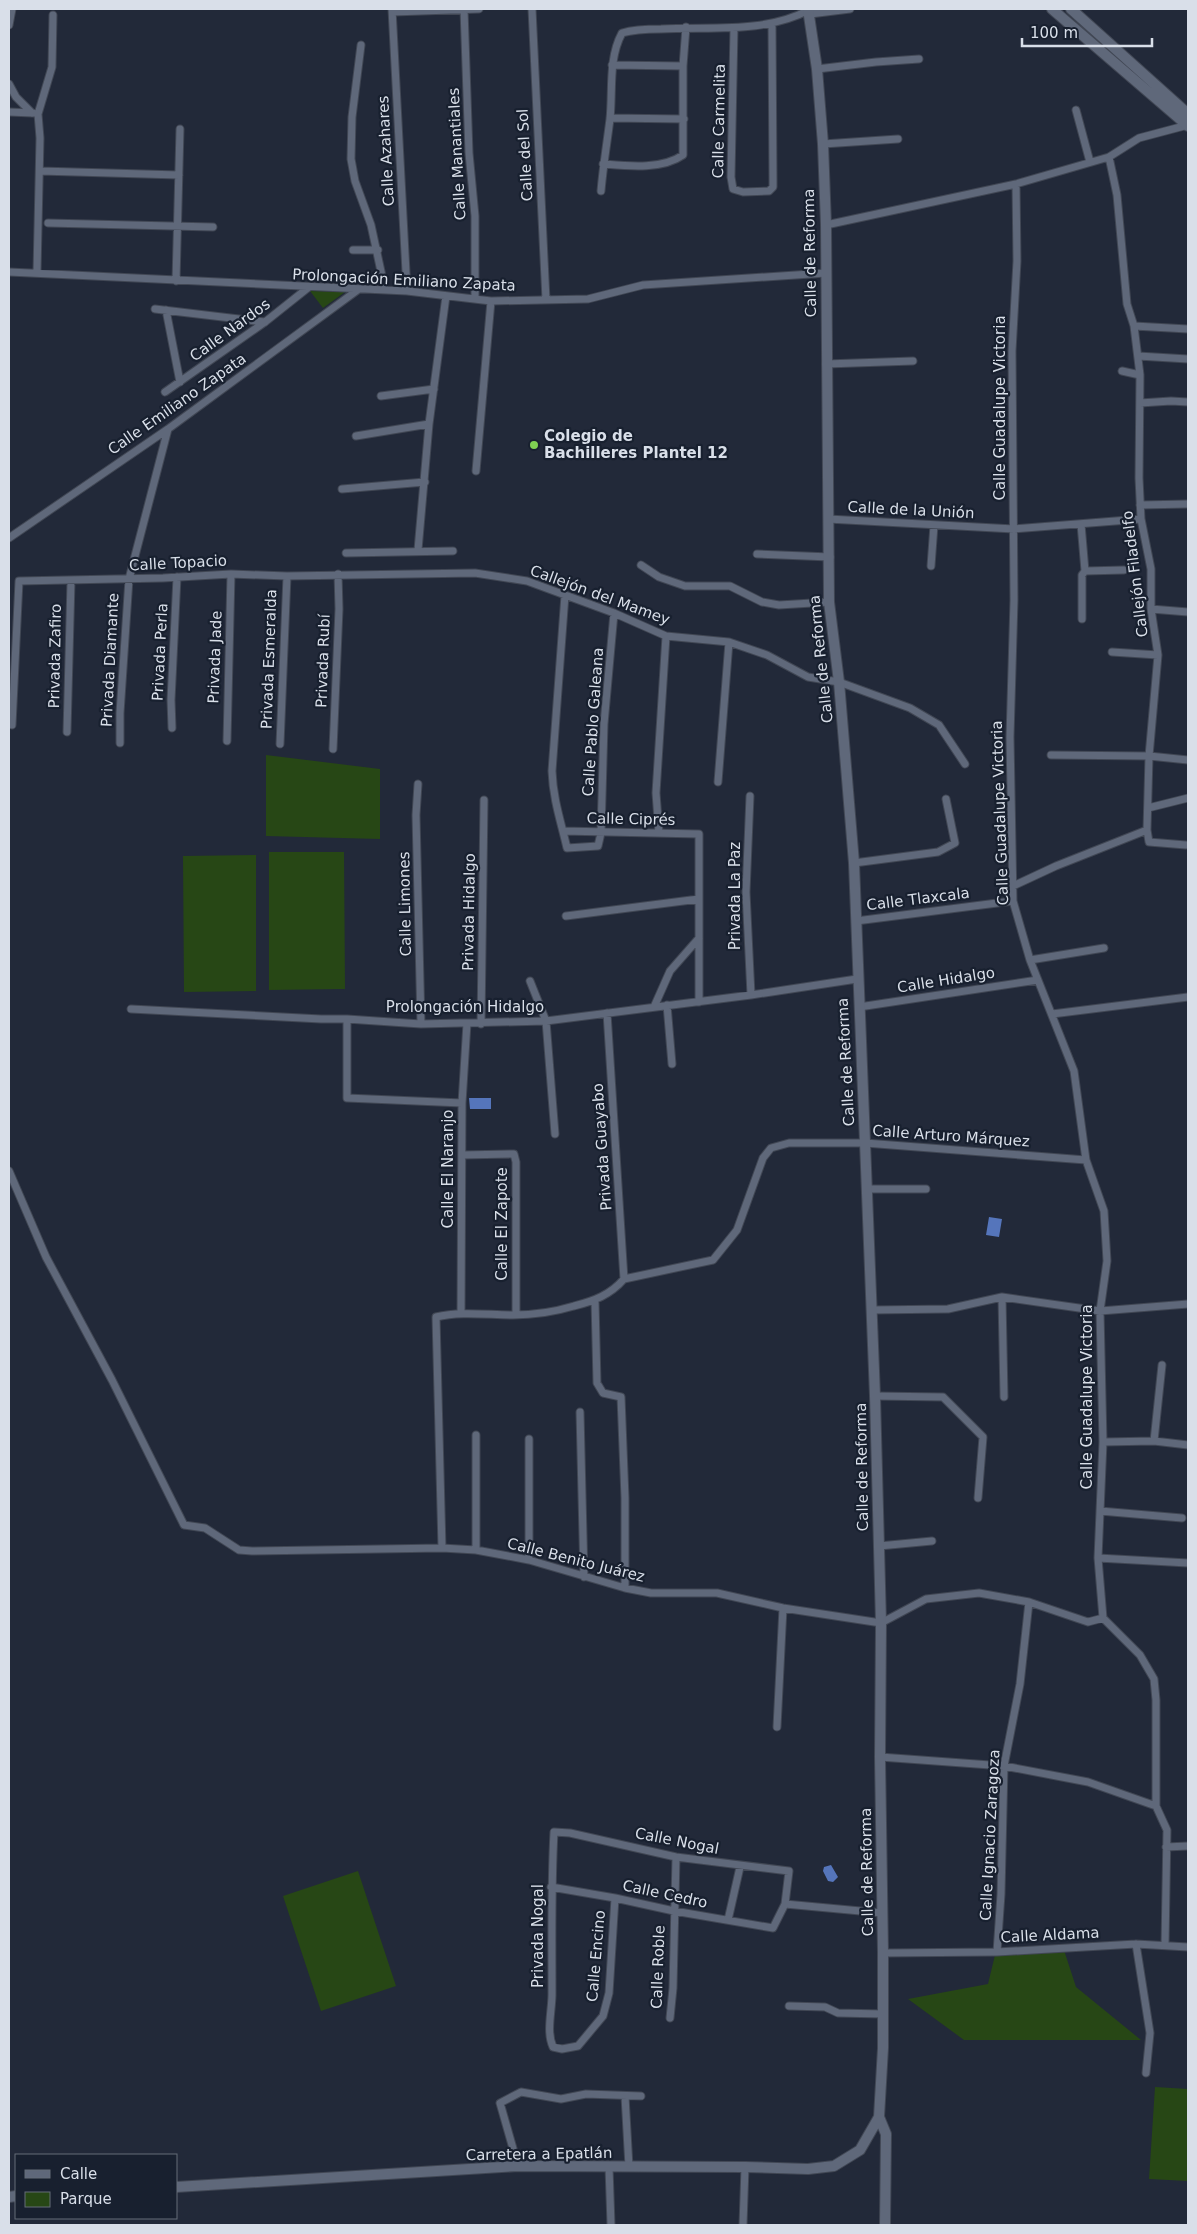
<svg xmlns="http://www.w3.org/2000/svg" width="1197" height="2234" font-family="'DejaVu Sans',sans-serif">
	<style>
		.green { fill: #274715 }
		.water { fill: #5575bb }
		.lines { fill: none; stroke-linecap: round; stroke-linejoin: round }
		.street-casing { stroke: #414754; stroke-width: 9 }
		.secondary-casing { stroke: #414754; stroke-width: 12 }
		.street { stroke: #5f687a; stroke-width: 7 }
		.secondary { stroke: #5f687a; stroke-width: 10 }
		.poi-dot { fill: #7fd052; stroke: #18202f; stroke-width: 2 }
		.labels { text-anchor: middle; dominant-baseline: central; stroke-width: 4.5; stroke-linejoin: round; paint-order: stroke }
		.street-label { font-size: 15px; fill: #d9dfe9; stroke: #18202f }
		.poi-label { font-size: 15px; font-weight: bold; fill: #d9dfe9; stroke: #18202f; text-anchor: start }
	</style>
	<rect width="100%" height="100%" fill="#222939"/>
	<!-- green -->
	<path class="green" d="M 310,291 L 345,292 L 323,308 Z
		M 266,755 L 380,769 L 380,839 L 266,836 Z
		M 269,852 L 344,852 L 345,989 L 269,990 Z
		M 256,855 L 256,991 L 184,992 L 183,856 Z
		M 358,1871 L 396,1986 L 321,2011 L 283,1896 Z
		M 1064,1950 L 1076,1987 L 1141,2040 L 964,2040 L 908,1999 L 988,1984 L 995,1955 Z
		M 1155,2087 L 1188,2089 L 1188,2181 L 1149,2179 Z"/>
	<!-- water -->
	<path class="water" d="M 469,1098 L 491,1098 L 491,1109 L 470,1109 Z
		M 989,1217 L 1002,1219 L 999,1237 L 986,1235 Z
		M 831,1865 L 838,1877 L 833,1882 L 828,1881 L 823,1871 L 824,1867 Z"/>
	<g class="lines">
		<defs>
			<path id="street" d="M 392,9 L 407,291
				M 464,9 L 469,153 L 475,216 L 475,299
				M 532,9 L 546,300
				M 393,12 L 479,9
				M 810,14 L 850,9
				M 9,25 L 12,9
				M 734,28 L 731,177 L 733,189 L 743,192 L 769,191 L 773,187 L 773,179 L 772,24
				M 361,45 L 352,117 L 351,159 L 355,181 L 371,225 L 385,290
				M 612,65 L 683,66
				M 817,69 L 876,62 L 919,59
				M 9,84 L 16,97 L 32,113
				M 1076,110 L 1090,162
				M 9,112 L 33,113
				M 610,118 L 684,119
				M 823,144 L 898,139
				M 1109,157 L 1117,195 L 1127,304 L 1134,326 L 1140,375 L 1139,478 L 1141,519 L 1151,569 L 1151,609 L 1158,655 L 1149,756 L 1147,830 L 1149,842 L 1186,845
				M 603,164 C 627,166 662,170 683,155 L 683,66 L 686,27
				M 40,171 L 179,175
				M 1016,184 L 1017,261 L 1012,351 L 1014,600 L 1010,737 L 1013,901 L 1030,960 L 1074,1071 L 1086,1160 L 1104,1211 L 1107,1261 L 1100,1311 L 1103,1442 L 1098,1558 L 1103,1618 L 1140,1655 L 1154,1679 L 1156,1700 L 1156,1806 L 1167,1830 L 1165,1945
				M 601,191 C 603,167 607,143 610,119 C 613,90 608,59 622,33 C 635,29 648,29 661,29 C 710,26 763,34 809,10
				M 48,223 L 213,227
				M 826,225 L 1016,184 L 1109,157 L 1139,138 L 1188,125
				M 353,250 L 378,250
				M 9,272 L 407,291 L 491,301 L 588,299 L 643,285 L 826,273
				M 37,272 L 40,138 L 38,114 L 52,67 L 53,15
				M 176,281 L 180,129
				M 155,309 L 265,322
				M 166,310 L 180,382
				M 1134,326 L 1188,329
				M 1138,356 L 1188,359
				M 826,364 L 913,361
				M 1122,371 L 1140,375
				M 165,392 L 265,322 L 309,287
				M 381,396 L 434,389
				M 1140,403 L 1171,401 L 1188,402
				M 356,436 L 429,424
				M 476,471 L 491,301
				M 342,489 L 425,482
				M 1140,505 L 1188,504
				M 828,519 L 1014,529 L 1141,519
				M 1081,524 L 1085,571 L 1124,570
				M 9,538 L 168,429 L 359,289
				M 418,550 L 429,424 L 446,296
				M 346,553 L 453,551
				M 757,554 L 830,557
				M 641,565 L 659,577 L 685,586 L 730,586 L 762,602 L 779,605 L 829,602
				M 931,566 L 934,525
				M 565,595 L 552,771 C 553,799 561,822 567,848 L 598,846 L 601,833 L 604,724 L 614,613
				M 1151,609 L 1188,612
				M 1082,619 L 1082,575 L 1085,571
				M 1112,652 L 1158,655
				M 12,725 L 19,581 L 163,578 L 231,574 L 287,576 L 475,573 L 527,581 L 614,613 L 666,636 L 729,642 L 767,655 L 808,677 L 839,682 L 910,708 L 939,725 L 965,764
				M 172,728 L 171,700 L 177,577
				M 67,732 L 71,581
				M 227,741 L 231,574
				M 120,743 L 120,713 L 129,579 L 168,429
				M 280,744 L 287,576
				M 333,749 L 339,609 L 338,574
				M 1051,755 L 1149,756 L 1188,760
				M 718,782 L 729,642
				M 418,784 L 416,815 L 421,1024
				M 750,796 L 746,892 L 751,995
				M 1148,808 L 1188,798
				M 563,831 L 699,834 L 699,1002
				M 659,833 L 656,793 L 666,636
				M 854,863 L 938,852 L 955,843 L 946,799
				M 1013,886 L 1056,866 L 1147,830
				M 566,916 L 699,899
				M 856,921 L 1013,901
				M 1030,960 L 1104,948
				M 530,981 L 546,1021 L 555,1134
				M 667,1005 L 672,1064
				M 654,1007 L 670,971 L 699,938
				M 859,1007 L 1038,980
				M 131,1009 L 321,1019 L 347,1019 L 421,1024 L 546,1021 L 751,995 L 857,979
				M 607,1013 L 624,1279
				M 1052,1014 L 1188,997
				M 347,1019 L 347,1098 L 462,1103
				M 481,1024 L 484,800
				M 462,1155 L 514,1154 L 516,1162 L 516,1315
				M 9,1171 L 46,1257 L 112,1380 L 184,1525 L 205,1528 L 239,1550 L 252,1551 L 442,1548 L 476,1550 L 529,1560 L 625,1588 L 651,1593 L 717,1593 L 783,1608 L 881,1623 L 926,1599 L 979,1593 L 1029,1602 L 1088,1622 L 1103,1618
				M 867,1189 L 926,1189
				M 1002,1297 L 1004,1397
				M 595,1301 L 597,1383 L 603,1393 L 621,1397 L 625,1498 L 625,1588
				M 872,1310 L 948,1309 L 1002,1297 L 1100,1311 L 1188,1304
				M 461,1314 L 462,1103 L 467,1023
				M 875,1396 L 943,1397 L 983,1437 L 978,1498
				M 580,1412 L 584,1577
				M 476,1435 L 476,1550
				M 529,1439 L 529,1560
				M 1154,1441 L 1162,1365
				M 1103,1442 L 1154,1441 L 1188,1445
				M 1100,1511 L 1182,1518
				M 879,1546 L 932,1541
				M 442,1548 L 436,1317 C 461,1311 488,1315 513,1315 C 535,1315 554,1312 574,1306 C 594,1301 610,1295 624,1279 L 713,1260 L 737,1230 L 763,1158 L 771,1148 L 789,1143 L 865,1143 L 1086,1160
				M 1098,1558 L 1188,1563
				M 777,1727 L 783,1608
				M 880,1757 L 1004,1766 L 1088,1782 L 1156,1806
				M 1166,1847 L 1188,1846
				M 551,1887 L 615,1898 L 674,1911 L 773,1928 L 785,1904 L 789,1871 L 676,1857 L 570,1833 L 554,1832 C 551,1886 552,1940 552,1994 C 552,2011 546,2032 553,2047 L 562,2049 L 578,2046 L 603,2016 L 609,1993 L 615,1898
				M 785,1904 L 882,1913
				M 728,1920 L 740,1867
				M 1136,1944 L 1150,2033 L 1146,2073
				M 997,1952 L 1001,1894 L 1004,1766 L 1020,1684 L 1029,1602
				M 883,1953 L 997,1952 L 1136,1944 L 1188,1947
				M 789,2006 L 825,2007 L 838,2013 L 883,2014
				M 670,2018 L 673,1988 L 676,1857
				M 625,2096 L 629,2167
				M 518,2166 L 500,2103 L 521,2092 L 561,2099 L 586,2094 L 641,2096
				M 609,2167 L 611,2225
				M 743,2225 L 745,2167"/>
			<path id="secondary" d="M 1052,9 L 1188,126
				M 1071,9 L 1188,114
				M 879,2117 L 886,2134 L 885,2225
				M 176,2187 L 518,2166 L 745,2167 L 808,2169 L 834,2166 L 860,2150 L 879,2117 L 883,2048 L 883,1953 L 880,1757 L 881,1623 L 875,1396 L 854,863 L 839,682 L 829,602 L 826,225 L 823,144 L 817,69 L 808,9
				M 9,2197 L 16,2196"/>
		</defs>
		<!-- street casing -->
		<use href="#street" class="street-casing"/>
		<!-- secondary casing -->
		<use href="#secondary" class="secondary-casing"/>
		<!-- street -->
		<use href="#street" class="street"/>
		<!-- secondary -->
		<use href="#secondary" class="secondary"/>
	</g>
	<!-- markers -->
	<circle class="poi-dot" cx="534" cy="445" r="5"/>
	<g class="labels">
		<!-- street labels -->
		<g class="street-label">
			<text transform="translate(719 121) rotate(-89)">Calle Carmelita</text>
			<text transform="translate(386 151) rotate(-93)">Calle Azahares</text>
			<text transform="translate(457 154) rotate(-93)">Calle Manantiales</text>
			<text transform="translate(525 155) rotate(-93)">Calle del Sol</text>
			<text transform="translate(810 253) rotate(-91)">Calle de Reforma</text>
			<text transform="translate(404 280) rotate(3)">Prolongación Emiliano Zapata</text>
			<text transform="translate(230 330) rotate(-36)">Calle Nardos</text>
			<text transform="translate(177 404) rotate(-35)">Calle Emiliano Zapata</text>
			<text transform="translate(1000 408) rotate(-90)">Calle Guadalupe Victoria</text>
			<text transform="translate(911 510) rotate(3)">Calle de la Unión</text>
			<text transform="translate(178 563) rotate(-3)">Calle Topacio</text>
			<text transform="translate(1135 574) rotate(-97)">Callejón Filadelfo</text>
			<text transform="translate(600 595) rotate(20)">Callejón del Mamey</text>
			<text transform="translate(160 652) rotate(-87)">Privada Perla</text>
			<text transform="translate(55 656) rotate(-89)">Privada Zafiro</text>
			<text transform="translate(215 657) rotate(-88)">Privada Jade</text>
			<text transform="translate(269 659) rotate(-88)">Privada Esmeralda</text>
			<text transform="translate(821 659) rotate(-96)">Calle de Reforma</text>
			<text transform="translate(110 660) rotate(-87)">Privada Diamante</text>
			<text transform="translate(323 661) rotate(-88)">Privada Rubí</text>
			<text transform="translate(593 722) rotate(-86)">Calle Pablo Galeana</text>
			<text transform="translate(1000 813) rotate(-92)">Calle Guadalupe Victoria</text>
			<text transform="translate(631 819) rotate(1)">Calle Ciprés</text>
			<text transform="translate(735 896) rotate(-90)">Privada La Paz</text>
			<text transform="translate(918 899) rotate(-7)">Calle Tlaxcala</text>
			<text transform="translate(405 904) rotate(-91)">Calle Limones</text>
			<text transform="translate(469 912) rotate(-89)">Privada Hidalgo</text>
			<text transform="translate(946 980) rotate(-9)">Calle Hidalgo</text>
			<text x="465" y="1007">Prolongación Hidalgo</text>
			<text transform="translate(846 1062) rotate(-93)">Calle de Reforma</text>
			<text transform="translate(951 1136) rotate(4)">Calle Arturo Márquez</text>
			<text transform="translate(602 1147) rotate(-94)">Privada Guayabo</text>
			<text transform="translate(448 1169) rotate(-90)">Calle El Naranjo</text>
			<text transform="translate(502 1224) rotate(-90)">Calle El Zapote</text>
			<text transform="translate(1087 1397) rotate(-90)">Calle Guadalupe Victoria</text>
			<text transform="translate(862 1467) rotate(-91)">Calle de Reforma</text>
			<text transform="translate(576 1560) rotate(14)">Calle Benito Juárez</text>
			<text transform="translate(990 1835) rotate(-87)">Calle Ignacio Zaragoza</text>
			<text transform="translate(677 1841) rotate(11)">Calle Nogal</text>
			<text transform="translate(867 1872) rotate(-91)">Calle de Reforma</text>
			<text transform="translate(665 1894) rotate(12)">Calle Cedro</text>
			<text transform="translate(1050 1935) rotate(-3)">Calle Aldama</text>
			<text transform="translate(538 1936) rotate(-90)">Privada Nogal</text>
			<text transform="translate(596 1956) rotate(-85)">Calle Encino</text>
			<text transform="translate(658 1967) rotate(-88)">Calle Roble</text>
			<text transform="translate(539 2154) rotate(-1)">Carretera a Epatlán</text>
		</g>
		<!-- poi labels -->
		<g class="poi-label">
			<text x="544" y="436">Colegio de<tspan x="544" dy="17">Bachilleres Plantel 12</tspan></text>
		</g>
	</g>
	<!-- border -->
	<rect width="1197" height="2234" fill="none" stroke="#d9dfe9" stroke-width="20"/>
	<!-- legend -->
	<rect x="15" y="2154" width="162" height="65" fill="#18202f" stroke="#656c79"/>
	<rect x="25" y="2170" width="25" height="8" fill="#5f687a" stroke="#656c79"/>
	<text x="60" y="2179" font-size="15" fill="#d9dfe9">Calle</text>
	<rect x="25" y="2192" width="25" height="15" fill="#274715" stroke="#656c79"/>
	<text x="60" y="2204" font-size="15" fill="#d9dfe9">Parque</text>
	<!-- scale -->
	<path d="M1022 38v8h130v-8" fill="none" stroke="#d9dfe9" stroke-width="2.5"/>
	<text x="1030" y="38" font-size="15" fill="#d9dfe9" stroke="#18202f" stroke-width="4" paint-order="stroke">100 m</text>
</svg>
